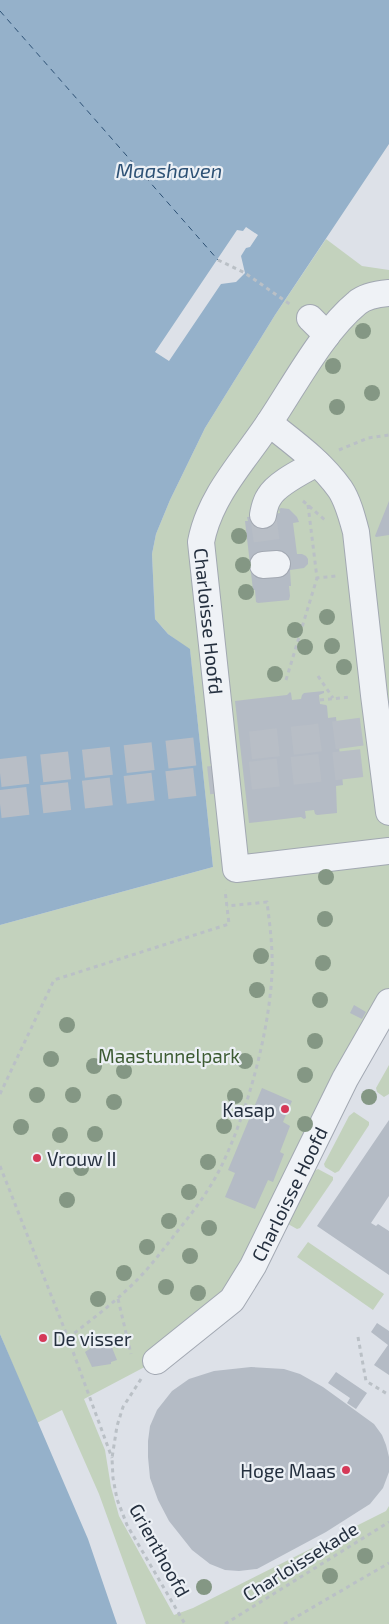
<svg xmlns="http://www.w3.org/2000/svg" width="389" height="1624" font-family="'Exo 2',sans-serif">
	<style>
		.green { fill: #c3d2bd }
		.water { fill: #95b1ca }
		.pier { fill: #dde1e8 }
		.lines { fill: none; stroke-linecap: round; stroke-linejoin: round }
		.ferry { stroke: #2d5175; stroke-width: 1; stroke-dasharray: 6 5; stroke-linecap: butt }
		.building { fill: #b4bbc5 }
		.minor-tunnel { stroke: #b8bec6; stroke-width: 26; stroke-dasharray: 26 13; stroke-linecap: butt }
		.highway-tunnel { stroke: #b8bec6; stroke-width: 28; stroke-dasharray: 28 14; stroke-linecap: butt }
		.minor-casing { stroke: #a2a8b2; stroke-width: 28 }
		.path { stroke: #bac0c6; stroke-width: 3; stroke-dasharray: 4 4; stroke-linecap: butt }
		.minor { stroke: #eff2f6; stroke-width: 26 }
		.tree { fill: #849784 }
		.poi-dot { fill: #d53958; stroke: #ecf0f5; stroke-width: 2 }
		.labels { text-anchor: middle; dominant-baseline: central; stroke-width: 4.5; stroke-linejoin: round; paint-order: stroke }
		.street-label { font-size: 19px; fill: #25303f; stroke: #ecf0f5 }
		.park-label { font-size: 19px; fill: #3c5b32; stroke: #ecf0f5 }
		.poi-label { font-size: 19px; fill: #25303f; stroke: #ecf0f5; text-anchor: end }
		.water-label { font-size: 20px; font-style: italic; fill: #2d5175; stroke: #ecf0f5 }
	</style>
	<rect width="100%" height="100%" fill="#dde1e8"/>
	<!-- green -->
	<path class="green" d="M 326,239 L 362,266 L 389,270 L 389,1002 L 253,1266 L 156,1361 L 84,1399 L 105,1450 L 111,1487 L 119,1516 L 174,1615 L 193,1608 L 386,1511 L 389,1506 L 389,1624 L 146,1624 L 99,1494 L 62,1410 L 37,1423 L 0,1334 L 0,925 L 213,867 L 190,650 L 168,634 L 155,619 L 152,554 L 156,534 L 170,500 L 205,428 L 275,315 Z
		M 389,1065 L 389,1094 L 384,1097 L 377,1092 L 376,1088 Z
		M 354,1112 L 369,1122 L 369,1125 L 339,1171 L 335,1173 L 325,1167 L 324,1164 L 349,1116 Z
		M 318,1169 L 333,1177 L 333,1180 L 300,1228 L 297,1229 L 288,1224 L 288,1220 L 314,1171 Z
		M 308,1242 L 384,1294 L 373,1310 L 297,1257 Z"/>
	<!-- water -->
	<path class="water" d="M 0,0 L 389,0 L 389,144 L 275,315 L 205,428 L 170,500 L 156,534 L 152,554 L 155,619 L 168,634 L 190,649 L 213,867 L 0,925 Z
		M 0,1334 L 88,1539 L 117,1624 L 0,1624 Z"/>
	<!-- pier -->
	<path class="pier" d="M 246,227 L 258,235 L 250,247 L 246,248 L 241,256 L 245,273 L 236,282 L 221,284 L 169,361 L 155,352 L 237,230 L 243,231 Z"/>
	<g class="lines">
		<!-- ferry -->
		<path class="ferry" d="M 0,11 L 218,260"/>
	</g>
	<!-- building -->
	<path class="building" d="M 389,501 L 389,535 L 376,537 L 375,536 Z
		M 281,508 L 289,509 L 297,517 L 299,522 L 293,523 L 297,554 L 302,554 L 306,556 L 308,559 L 308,564 L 304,568 L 290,570 L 291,586 L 289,586 L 290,596 L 289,600 L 258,603 L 256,602 L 255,590 L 253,590 L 245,521 L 248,521 L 247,517 L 280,513 L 279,509 Z
		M 324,691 L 324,693 L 319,695 L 320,704 L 326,705 L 327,706 L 328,718 L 336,717 L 343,785 L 336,786 L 337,813 L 317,815 L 315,814 L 314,810 L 305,811 L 306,818 L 304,819 L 301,817 L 249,823 L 235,701 L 287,695 L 290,692 L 291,693 L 292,700 L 301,699 L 302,695 L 304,693 Z
		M 354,1005 L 366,1012 L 362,1019 L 350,1013 Z
		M 262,1088 L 292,1101 L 283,1122 L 290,1126 L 280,1152 L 284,1154 L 273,1182 L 268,1180 L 255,1209 L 225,1197 L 235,1173 L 228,1170 Z
		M 389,1120 L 389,1196 L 371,1223 L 376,1226 L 378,1224 L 389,1231 L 389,1275 L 317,1226 Z
		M 377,1323 L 389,1331 L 389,1375 L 374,1365 L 388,1345 L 371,1332 Z
		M 109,1340 L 117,1360 L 111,1362 L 111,1364 L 92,1367 L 85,1352 L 101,1341 L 102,1342 Z
		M 251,1367 L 284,1369 L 300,1374 L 323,1387 L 374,1424 L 382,1435 L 386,1445 L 389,1457 L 389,1472 L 383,1488 L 370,1504 L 326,1532 L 257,1569 L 239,1571 L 225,1570 L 210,1564 L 192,1550 L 169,1521 L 158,1500 L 150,1478 L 148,1457 L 148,1441 L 150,1426 L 157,1410 L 172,1391 L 189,1379 L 214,1371 Z
		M 336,1372 L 367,1393 L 356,1409 L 347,1403 L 350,1398 L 328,1383 Z"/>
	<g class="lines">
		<!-- minor-tunnel -->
		<path class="minor-tunnel" d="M 263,515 L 270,565"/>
		<!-- highway-tunnel -->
		<path class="highway-tunnel" d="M 0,773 L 308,739 L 389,728
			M 0,804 L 389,760"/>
		<defs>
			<g id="minor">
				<path id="s1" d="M 389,293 C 378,294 365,296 357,303 C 323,331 295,384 271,420 C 246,459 210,494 201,542 L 236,869 L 389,851"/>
				<path d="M 310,318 L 327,335"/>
				<path d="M 269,423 C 294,443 321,462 340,489 C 348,501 352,517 356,532 L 374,695 L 389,812"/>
				<path d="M 263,515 C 264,509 265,503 269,497 C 277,483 303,471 317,463"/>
				<path d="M 263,565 L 277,564"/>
				<path id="s2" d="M 156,1361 L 232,1300 L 253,1266 L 345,1079 L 389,1002"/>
			</g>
		</defs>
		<!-- minor casing -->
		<use href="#minor" class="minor-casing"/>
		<!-- path -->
		<path class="path" d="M 218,260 L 245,273 L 291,305
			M 339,450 L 368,438 L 389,435
			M 303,501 L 325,520
			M 308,505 L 317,578 L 336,576
			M 318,676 L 333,698
			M 286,680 L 317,578
			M 320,700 L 351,697
			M 0,1094 L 54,980 L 229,924 L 225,890
			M 0,1166 L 68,1338 L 112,1458
			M 118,1299 L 131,1354
			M 358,1337 L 366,1381 L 389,1395
			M 68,1338 C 91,1320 114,1303 135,1282 C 150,1267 163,1250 176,1233 C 193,1212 209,1191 221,1167 C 247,1113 269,1034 272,973 C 273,949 270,926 267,902 L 227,906
			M 141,1379 L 123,1407 L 117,1426 L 112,1458 L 113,1478 L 117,1499 L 127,1525 L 185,1624
			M 225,1624 L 389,1522
			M 284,1624 L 389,1563"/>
		<!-- minor -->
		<use href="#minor" class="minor"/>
	</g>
	<!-- trees -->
	<g class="tree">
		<circle cx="363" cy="331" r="8"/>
		<circle cx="333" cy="366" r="8"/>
		<circle cx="372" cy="393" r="8"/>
		<circle cx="337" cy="407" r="8"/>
		<circle cx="239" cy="536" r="8"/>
		<circle cx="243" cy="565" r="8"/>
		<circle cx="246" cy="592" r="8"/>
		<circle cx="327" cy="617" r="8"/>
		<circle cx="295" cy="630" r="8"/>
		<circle cx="332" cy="646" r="8"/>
		<circle cx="305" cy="647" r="8"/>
		<circle cx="344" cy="667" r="8"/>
		<circle cx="275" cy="674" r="8"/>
		<circle cx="326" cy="877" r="8"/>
		<circle cx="325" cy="919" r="8"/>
		<circle cx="261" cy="956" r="8"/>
		<circle cx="323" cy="963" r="8"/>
		<circle cx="257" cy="990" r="8"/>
		<circle cx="320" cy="1000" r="8"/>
		<circle cx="67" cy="1025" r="8"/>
		<circle cx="315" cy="1041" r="8"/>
		<circle cx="51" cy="1059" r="8"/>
		<circle cx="245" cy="1061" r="8"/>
		<circle cx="94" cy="1066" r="8"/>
		<circle cx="124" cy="1071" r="8"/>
		<circle cx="305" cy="1075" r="8"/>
		<circle cx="37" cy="1095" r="8"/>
		<circle cx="73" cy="1095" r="8"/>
		<circle cx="235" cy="1096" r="8"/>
		<circle cx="369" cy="1097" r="8"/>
		<circle cx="114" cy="1102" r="8"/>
		<circle cx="305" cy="1124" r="8"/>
		<circle cx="224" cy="1126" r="8"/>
		<circle cx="21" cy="1127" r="8"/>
		<circle cx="95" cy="1134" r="8"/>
		<circle cx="60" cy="1135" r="8"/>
		<circle cx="208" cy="1162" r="8"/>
		<circle cx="81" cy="1168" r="8"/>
		<circle cx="189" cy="1192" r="8"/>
		<circle cx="67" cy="1200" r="8"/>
		<circle cx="169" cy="1221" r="8"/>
		<circle cx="209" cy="1228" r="8"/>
		<circle cx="147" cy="1247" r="8"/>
		<circle cx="190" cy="1256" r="8"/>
		<circle cx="124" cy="1273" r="8"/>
		<circle cx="166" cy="1287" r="8"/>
		<circle cx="198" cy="1293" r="8"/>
		<circle cx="98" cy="1299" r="8"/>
		<circle cx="365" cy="1556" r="8"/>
		<circle cx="330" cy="1576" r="8"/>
		<circle cx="204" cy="1587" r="8"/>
	</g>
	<!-- markers -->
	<g class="poi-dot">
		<circle cx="285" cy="1109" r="5"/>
		<circle cx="37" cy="1158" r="5"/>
		<circle cx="43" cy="1338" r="5"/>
		<circle cx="346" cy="1470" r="5"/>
	</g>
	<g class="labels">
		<!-- street labels -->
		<g class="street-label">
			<text stroke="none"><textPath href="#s1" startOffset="401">Charloisse Hoofd</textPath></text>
			<text stroke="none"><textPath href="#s2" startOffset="218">Charloisse Hoofd</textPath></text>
			<text transform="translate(160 1550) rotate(61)">Grienthoofd</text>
			<text transform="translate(300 1561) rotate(-32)">Charloissekade</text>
		</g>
		<!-- park labels -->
		<g class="park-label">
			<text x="169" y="1055">Maastunnelpark</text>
		</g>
		<!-- poi labels -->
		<g class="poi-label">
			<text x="275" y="1109">Kasap</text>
			<text x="47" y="1158" text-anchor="start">Vrouw II</text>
			<text x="53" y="1338" text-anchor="start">De visser</text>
			<text x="336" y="1470">Hoge Maas</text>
		</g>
		<!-- water labels -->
		<g class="water-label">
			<text x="169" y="170">Maashaven</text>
		</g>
	</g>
</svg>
